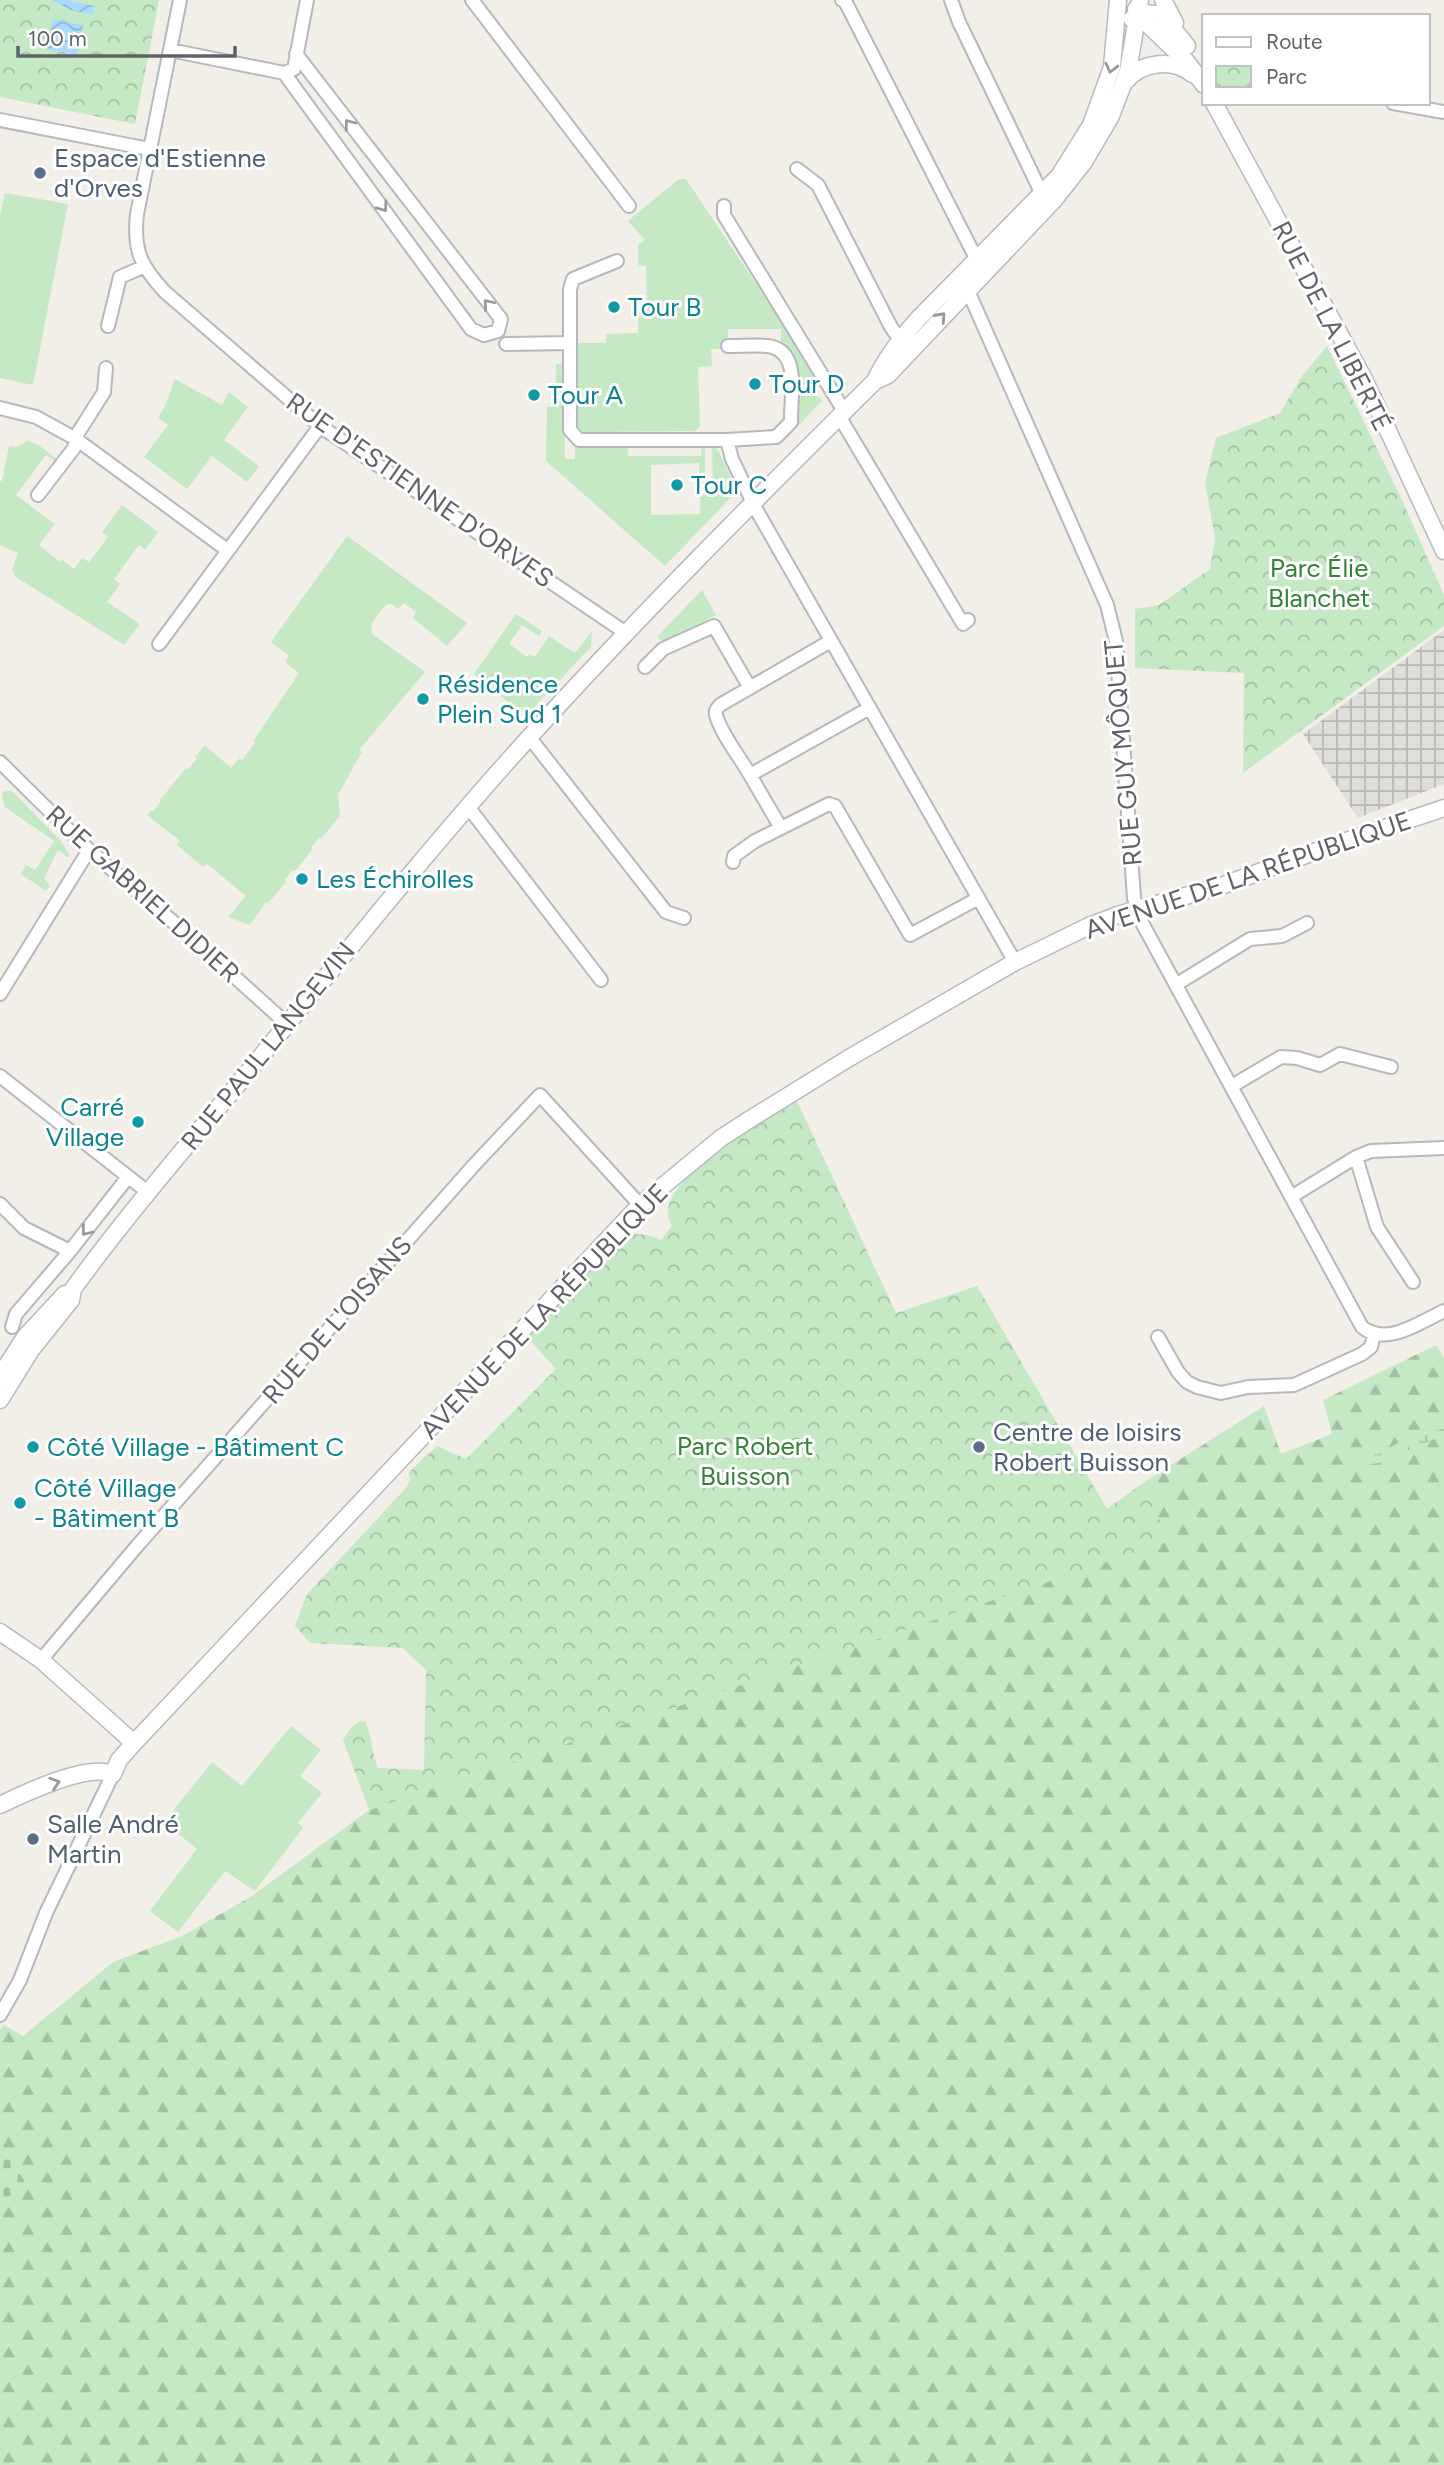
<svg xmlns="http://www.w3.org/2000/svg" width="1444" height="2465" font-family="Figtree,sans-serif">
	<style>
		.industrial { fill: url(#industrial-grid) }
		.green { fill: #c5e8c5 }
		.forest { fill: url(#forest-firs) }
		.wetland { fill: url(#wetland-marsh) }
		.cemetery { fill: url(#cemetery-stones) }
		.park { fill: url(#park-crowns) }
		.water { fill: url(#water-waves) }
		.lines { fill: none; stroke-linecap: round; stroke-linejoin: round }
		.street-casing { stroke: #b5b8bc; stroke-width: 16 }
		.secondary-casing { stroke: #b6babf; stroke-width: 19 }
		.street { stroke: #fff; stroke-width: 12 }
		.secondary { stroke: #fff; stroke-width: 16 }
		.oneway { stroke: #979a9d }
		.service-dot { fill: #5c6f8a; stroke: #fff; stroke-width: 2.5 }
		.culture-dot { fill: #0f9aa8; stroke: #fff; stroke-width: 2.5 }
		.labels { text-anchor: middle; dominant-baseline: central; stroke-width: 6; stroke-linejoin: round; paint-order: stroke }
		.service-label { font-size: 26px; fill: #4e5e75; stroke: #fff; text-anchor: start }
		.culture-label { font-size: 26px; fill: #0d838f; stroke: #fff; text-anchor: start }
		.street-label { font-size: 26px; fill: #5f6368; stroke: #fff }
		.park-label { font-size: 26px; fill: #348238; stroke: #fff }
	</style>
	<defs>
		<pattern id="industrial-grid" width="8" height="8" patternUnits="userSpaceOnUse" patternTransform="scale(1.75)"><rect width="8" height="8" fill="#e0deda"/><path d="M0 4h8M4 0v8" fill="none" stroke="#b9b8b5"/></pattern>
		<pattern id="forest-firs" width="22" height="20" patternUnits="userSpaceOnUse" patternTransform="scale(1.75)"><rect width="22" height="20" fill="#c5e8c5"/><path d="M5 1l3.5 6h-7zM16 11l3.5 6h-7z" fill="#a3c0a4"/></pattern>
		<pattern id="wetland-marsh" width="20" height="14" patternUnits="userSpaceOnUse" patternTransform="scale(1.75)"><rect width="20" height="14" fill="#c5e8c5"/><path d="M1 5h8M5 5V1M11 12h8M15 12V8" fill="none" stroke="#a3c0a4"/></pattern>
		<pattern id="cemetery-stones" width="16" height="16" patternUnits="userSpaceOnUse" patternTransform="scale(1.75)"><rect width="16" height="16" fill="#c5e8c5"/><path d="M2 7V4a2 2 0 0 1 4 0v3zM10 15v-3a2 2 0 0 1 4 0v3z" fill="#a3c0a4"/></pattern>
		<pattern id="park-crowns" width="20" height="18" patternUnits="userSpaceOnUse" patternTransform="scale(1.75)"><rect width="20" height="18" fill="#c5e8c5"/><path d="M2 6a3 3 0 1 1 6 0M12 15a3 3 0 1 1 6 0" fill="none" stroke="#a3c0a4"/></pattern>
		<pattern id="water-waves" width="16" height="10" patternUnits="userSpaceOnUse" patternTransform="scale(1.75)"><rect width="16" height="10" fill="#aadaff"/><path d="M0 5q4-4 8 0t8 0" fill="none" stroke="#8eb4d2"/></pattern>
	</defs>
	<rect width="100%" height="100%" fill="#f1efe8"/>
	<!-- industrial -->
	<path class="industrial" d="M 1444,630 L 1444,784 L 1358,818 L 1303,734 Z"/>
	<!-- green -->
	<path class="green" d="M 679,179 L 686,179 L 816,374 L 805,384 L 822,401 L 798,426 L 793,423 L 794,363 L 781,346 L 781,329 L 728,329 L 727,349 L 711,349 L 712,366 L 698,367 L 700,427 L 694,431 L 583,432 L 577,426 L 577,343 L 606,343 L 606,334 L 638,333 L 638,312 L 647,312 L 646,266 L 638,265 L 638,245 L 645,240 L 628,221 Z
		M 5,193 L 68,204 L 33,385 L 0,378 L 0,217 Z
		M 556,364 L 564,364 L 565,459 L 575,459 L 575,446 L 628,445 L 628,456 L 701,456 L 702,445 L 705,445 L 705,484 L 700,487 L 699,463 L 651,465 L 651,515 L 700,514 L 700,495 L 713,494 L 712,445 L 718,450 L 737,491 L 665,566 L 546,461 L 547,407 L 556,407 Z
		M 175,379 L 222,405 L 229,392 L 248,407 L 224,440 L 259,466 L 247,482 L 212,456 L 187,489 L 144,457 L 168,425 L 158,418 L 165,406 Z
		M 27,441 L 37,444 L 56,458 L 55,461 L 46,455 L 16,495 L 55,524 L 39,545 L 60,562 L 62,560 L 74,569 L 82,558 L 89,562 L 108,537 L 102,532 L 122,505 L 158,532 L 145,550 L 139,545 L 114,579 L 120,584 L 107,602 L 140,624 L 124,645 L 16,577 L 12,570 L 18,553 L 0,545 L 0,481 L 2,481 L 9,446 L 16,447 Z
		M 347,536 L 467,623 L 447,646 L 413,618 L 416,612 L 404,603 L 398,609 L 392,604 L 387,604 C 379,613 369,622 372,634 L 425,672 L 359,750 L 362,752 L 338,795 L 340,816 L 321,839 L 319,838 L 311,848 L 312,850 L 295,871 L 293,870 L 284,880 L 286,882 L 268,903 L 266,902 L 250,925 L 228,917 L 246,896 L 207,864 L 203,867 L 177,845 L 180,841 L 147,815 L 151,810 L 153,812 L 161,801 L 160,800 L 186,768 L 188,769 L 197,759 L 195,757 L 205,745 L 231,768 L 240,758 L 242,760 L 255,743 L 254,740 L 299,673 L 285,662 L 289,656 L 271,642 Z
		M 702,590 L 716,615 L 664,643 L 657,637 Z
		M 516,614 L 542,631 L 539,636 L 522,625 L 509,644 L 527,657 L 530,654 L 535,657 L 549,636 L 575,653 L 592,631 L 591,647 L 525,717 L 474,674 Z
		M 11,790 L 61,841 L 70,856 L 67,857 L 58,850 L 44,878 L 50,886 L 46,891 L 21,874 L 26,865 L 35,870 L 54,841 L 5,807 L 2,797 L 3,792 Z
		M 291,1726 L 321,1750 L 300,1776 L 322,1793 L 298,1823 L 303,1828 L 255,1891 L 225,1871 L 178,1932 L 150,1911 L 197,1849 L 164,1822 L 212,1762 L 242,1786 Z"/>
	<!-- forest -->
	<path class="forest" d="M 1436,1345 L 1444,1358 L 1444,2465 L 0,2465 L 0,2203 L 28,2186 L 0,2143 L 0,2030 L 4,2025 L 23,2036 L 113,1962 L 182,1936 L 252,1896 L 369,1810 L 1168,1541 L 1143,1483 L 1264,1406 L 1281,1454 L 1332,1434 L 1323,1400 Z"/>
	<!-- wetland -->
	<path class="wetland" d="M 1444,1429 L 1444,1435 L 1378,1463 L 1366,1465 L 1364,1463 C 1392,1445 1411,1434 1444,1429 Z"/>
	<!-- cemetery -->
	<path class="cemetery" d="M 0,2143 L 28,2186 L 0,2203 Z"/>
	<!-- park -->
	<path class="park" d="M 0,0 L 159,0 L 135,124 L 0,97 Z
		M 1327,346 L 1402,500 L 1444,595 L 1444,626 L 1243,773 L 1244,673 L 1135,668 L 1135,609 L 1159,605 L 1210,569 L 1215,538 L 1205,483 L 1216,438 L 1280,413 L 1302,376 Z
		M 797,1101 L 896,1313 L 977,1286 L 1107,1509 L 1143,1483 L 1169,1541 L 369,1810 L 343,1740 L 351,1728 L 359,1721 L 365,1722 C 373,1736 371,1753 378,1768 L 424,1770 L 426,1670 L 403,1648 L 310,1643 L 295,1626 L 307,1594 L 406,1488 L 410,1480 L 409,1472 L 437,1446 L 466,1459 L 556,1369 L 528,1338 L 612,1243 C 628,1231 643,1232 661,1240 L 672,1226 C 644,1185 769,1116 797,1101 Z"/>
	<!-- water -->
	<path class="water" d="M 51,0 L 67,0 L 94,6 L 93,15 L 71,10 Z
		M 53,19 L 83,25 L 77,55 L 47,49 Z"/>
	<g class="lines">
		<defs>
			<path id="street" d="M 180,0 L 137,214 C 133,251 141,266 165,292 L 320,426 L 626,633
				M 472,0 L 629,206
				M 842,0 L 845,1 L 980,266
				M 951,0 L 959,22 L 1042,194 L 1046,197
				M 170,50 L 284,73 L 294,69 L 307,0
				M 284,73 L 471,329 L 484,335 L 498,331 L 501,319 L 296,54
				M 1393,103 L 1444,112
				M 0,120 L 149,149
				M 797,169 L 818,185 L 891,327 L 905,347
				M 724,206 L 724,215 L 844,411
				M 617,261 L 573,279 L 570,289 L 570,430 L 579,440 L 727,440 L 776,437 L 791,422 C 790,397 802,351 768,346 C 755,345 741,346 728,346
				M 965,284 L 1107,605 L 1116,641 L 1134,898 L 1141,921 L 1362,1327 C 1387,1347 1420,1322 1444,1311
				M 108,326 L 120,277 L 143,267
				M 506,344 L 569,343
				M 0,408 L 36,417 L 76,439 L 227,550
				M 839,416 L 963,624 L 968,620
				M 727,440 L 732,459 L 757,511 L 1015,962
				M 38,495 L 74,448 L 78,433 L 104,392 L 106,368
				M 159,644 L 320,426
				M 645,667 L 663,649 L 714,626 L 750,688
				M 868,709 L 750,775 L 781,828 L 829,804 L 835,806 L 910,935 L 977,899
				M 530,738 L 666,912 L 684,918
				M 0,762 L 89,850 L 185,932 L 287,1024
				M 750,775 C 741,759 720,732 716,715 C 715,710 717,709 720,705 L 829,642
				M 469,808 L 601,980
				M 733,862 L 734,856 L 755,841 L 781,828
				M 1177,984 L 1250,939 L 1282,936 L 1307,923
				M 0,994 L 89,850
				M 0,1076 L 149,1193
				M 1232,1086 L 1281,1057 L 1297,1058 L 1320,1065 L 1340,1054 L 1391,1067
				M 1356,1157 L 1377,1227 L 1413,1282
				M 1291,1197 L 1356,1157 L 1371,1151 L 1444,1148
				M 0,1204 L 24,1228 L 70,1251
				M 12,1327 L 16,1314 L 70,1251 L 128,1177
				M 1158,1337 L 1178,1372 L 1187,1382 L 1197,1387 L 1221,1393 L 1248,1387 L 1294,1385 L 1362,1354 L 1371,1347 L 1374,1334
				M 41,1660 L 137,1546 L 474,1165 L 540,1095 L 640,1205
				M 0,2015 L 20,1980 L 46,1913 L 113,1774"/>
			<path id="secondary" d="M 1163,0 L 1175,23
				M 1136,9 L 1138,15 L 1186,61 L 1204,85
				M 1132,19 L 1145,13 L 1162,15 L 1187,46
				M 1125,82 C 1140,62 1173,58 1192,74
				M 1214,103 L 1364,379 L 1444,551
				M 875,381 C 886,357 901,338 918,319 L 1059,176 L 1091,125 L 1112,67 L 1118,0
				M 0,1376 L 25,1337 L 65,1294
				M 0,1400 L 31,1350 L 71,1300 L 73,1289 C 129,1212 192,1140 253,1066 C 337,964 419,861 507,762 C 625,630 750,505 875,381 L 888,375 L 1053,201 L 1084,162 L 1111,116 L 1128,71 L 1140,0
				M 0,1632 L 41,1660 L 134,1743
				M 0,1805 C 25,1793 87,1763 113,1774 L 119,1760 L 134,1743 L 640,1205 L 721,1138 L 752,1118 L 849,1058 L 1015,962 L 1089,926 L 1118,915 L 1221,886 L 1325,848 L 1444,808"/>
		</defs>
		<!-- street casing -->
		<use href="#street" class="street-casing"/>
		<!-- secondary casing -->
		<use href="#secondary" class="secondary-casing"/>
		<!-- street -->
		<use href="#street" class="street"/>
		<!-- secondary -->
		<use href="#secondary" class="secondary"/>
	</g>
	<!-- one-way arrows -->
	<defs><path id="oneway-chevron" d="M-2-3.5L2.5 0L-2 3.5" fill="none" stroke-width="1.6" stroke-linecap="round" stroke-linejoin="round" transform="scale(1.75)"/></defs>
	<g class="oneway">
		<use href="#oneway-chevron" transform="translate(1111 68) rotate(104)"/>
		<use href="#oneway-chevron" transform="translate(349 124) rotate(-128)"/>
		<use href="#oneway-chevron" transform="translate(383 207) rotate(54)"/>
		<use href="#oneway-chevron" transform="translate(488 304) rotate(-130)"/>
		<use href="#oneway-chevron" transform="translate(941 317) rotate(-48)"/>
		<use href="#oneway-chevron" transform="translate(86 1231) rotate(128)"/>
		<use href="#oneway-chevron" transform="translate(55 1783) rotate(-18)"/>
	</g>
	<!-- markers -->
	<g class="service-dot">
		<circle cx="40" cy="173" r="7"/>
		<circle cx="979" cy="1447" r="7"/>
		<circle cx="33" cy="1839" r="7"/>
	</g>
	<g class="culture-dot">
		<circle cx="614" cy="307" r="7"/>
		<circle cx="755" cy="384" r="7"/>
		<circle cx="534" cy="395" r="7"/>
		<circle cx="677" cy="485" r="7"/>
		<circle cx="423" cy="699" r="7"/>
		<circle cx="302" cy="879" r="7"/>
		<circle cx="138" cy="1122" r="7"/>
		<circle cx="33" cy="1447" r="7"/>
		<circle cx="20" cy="1503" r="7"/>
	</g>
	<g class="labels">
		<!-- service labels -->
		<g class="service-label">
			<text x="54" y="158">Espace d'Estienne<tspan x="54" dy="30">d'Orves</tspan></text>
			<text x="993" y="1432">Centre de loisirs<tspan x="993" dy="30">Robert Buisson</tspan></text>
			<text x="47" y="1824">Salle André<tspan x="47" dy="30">Martin</tspan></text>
		</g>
		<!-- culture labels -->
		<g class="culture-label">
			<text x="628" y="307">Tour B</text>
			<text x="769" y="384">Tour D</text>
			<text x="548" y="395">Tour A</text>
			<text x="691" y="485">Tour C</text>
			<text x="437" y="684">Résidence<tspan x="437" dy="30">Plein Sud 1</tspan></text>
			<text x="316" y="879">Les Échirolles</text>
			<text x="124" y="1107" text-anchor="end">Carré<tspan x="124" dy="30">Village</tspan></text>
			<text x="47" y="1447">Côté Village - Bâtiment C</text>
			<text x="34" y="1488">Côté Village<tspan x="34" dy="30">- Bâtiment B</tspan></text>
		</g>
		<!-- street labels -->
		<g class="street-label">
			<text transform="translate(1332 326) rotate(63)">RUE DE LA LIBERTÉ</text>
			<text transform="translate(420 490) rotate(35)">RUE D'ESTIENNE D'ORVES</text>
			<text transform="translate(1123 753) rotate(-95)">RUE GUY MÔQUET</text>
			<text transform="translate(1248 875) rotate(-19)">AVENUE DE LA RÉPUBLIQUE</text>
			<text transform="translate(143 894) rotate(42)">RUE GABRIEL DIDIER</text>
			<text transform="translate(268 1046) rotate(-51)">RUE PAUL LANGEVIN</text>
			<text transform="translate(544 1311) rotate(-46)">AVENUE DE LA RÉPUBLIQUE</text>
			<text transform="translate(337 1320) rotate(-49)">RUE DE L'OISANS</text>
		</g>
		<!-- park labels -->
		<g class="park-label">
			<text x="1319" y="568">Parc Élie<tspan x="1319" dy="30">Blanchet</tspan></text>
			<text x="745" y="1446">Parc Robert<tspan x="745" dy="30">Buisson</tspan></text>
		</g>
	</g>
	<!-- legend -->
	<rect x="1202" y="14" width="228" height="91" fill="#ffffff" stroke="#bfc1c3" stroke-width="2"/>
	<rect x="1216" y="37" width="35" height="10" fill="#ffffff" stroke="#bfc1c3" stroke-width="2"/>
	<text x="1266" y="49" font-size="21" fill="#5f6368">Route</text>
	<rect x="1216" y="66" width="35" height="21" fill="url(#park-crowns)" stroke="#bfc1c3" stroke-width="2"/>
	<text x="1266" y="84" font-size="21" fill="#5f6368">Parc</text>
	<!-- scale -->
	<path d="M18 46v10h217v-10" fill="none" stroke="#5f6368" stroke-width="3.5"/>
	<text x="28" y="46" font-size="21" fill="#5f6368" stroke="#ffffff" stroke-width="5" paint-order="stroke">100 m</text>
</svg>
